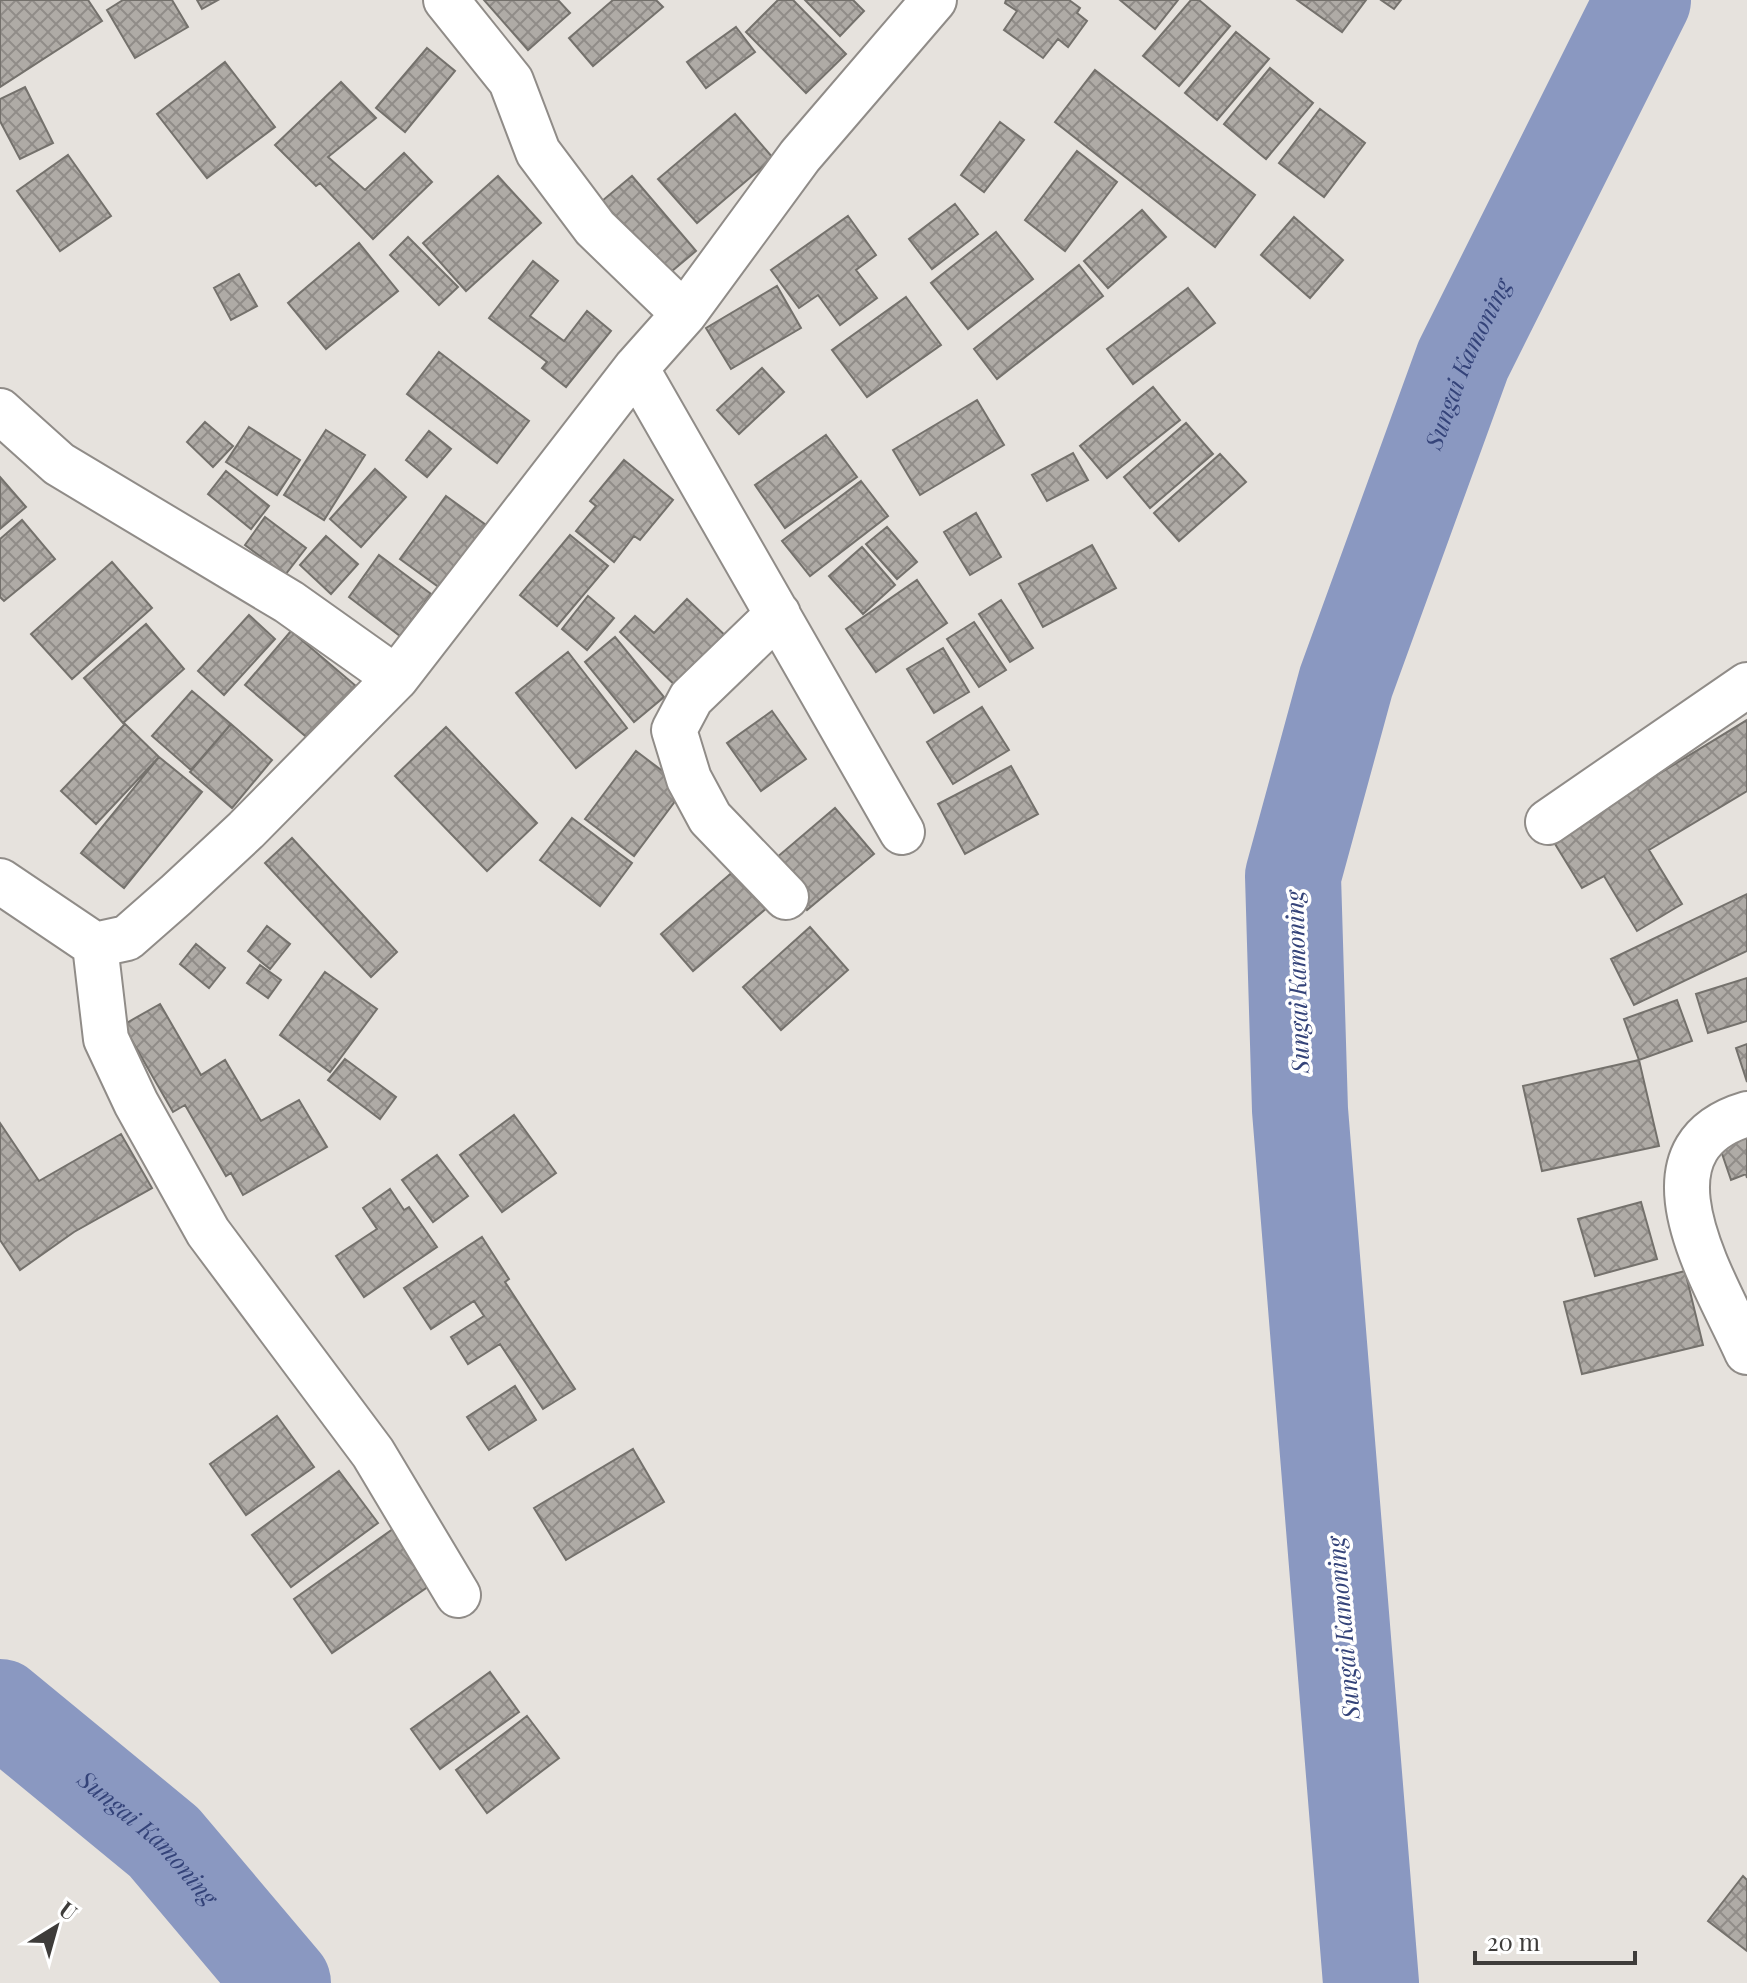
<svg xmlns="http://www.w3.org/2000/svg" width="1747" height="1983" font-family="'Playfair Display',serif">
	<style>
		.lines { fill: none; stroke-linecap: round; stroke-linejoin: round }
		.river { stroke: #8a98c1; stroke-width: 96 }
		.building { fill: url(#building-cross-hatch); stroke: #74716c; stroke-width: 2 }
		.minor-casing { stroke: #908c88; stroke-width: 48 }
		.minor { stroke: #fff; stroke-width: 44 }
		.labels { text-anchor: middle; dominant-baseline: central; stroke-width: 7; stroke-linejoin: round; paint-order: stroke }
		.water-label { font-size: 24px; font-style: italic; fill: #344379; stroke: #fff }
	</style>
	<defs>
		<pattern id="building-cross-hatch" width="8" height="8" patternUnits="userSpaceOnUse" patternTransform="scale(2)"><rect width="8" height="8" fill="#afaba6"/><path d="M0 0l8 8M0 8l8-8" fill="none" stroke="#908c88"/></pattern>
	</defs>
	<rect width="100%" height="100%" fill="#e6e2dd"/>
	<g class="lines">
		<!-- river -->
		<g class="river">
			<path id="s1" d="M 0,1707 L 164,1842 L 283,1983"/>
			<path id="s2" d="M 1371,1983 L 1300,1110 L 1293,876 L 1346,682 L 1463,360 L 1643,0"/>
		</g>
	</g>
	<!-- building -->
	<path class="building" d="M 0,0 L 88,0 L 102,21 L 0,87 Z
		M 123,0 L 172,0 L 188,27 L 135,58 L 107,10 Z
		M 197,0 L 218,0 L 202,9 Z
		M 484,0 L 558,0 L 570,13 L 528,50 Z
		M 613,0 L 656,0 L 663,7 L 593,66 L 569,38 Z
		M 778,0 L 793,0 L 846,54 L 806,93 L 746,32 Z
		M 805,0 L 853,0 L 864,11 L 840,36 Z
		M 1006,0 L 1069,0 L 1080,8 L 1077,13 L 1087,21 L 1068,47 L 1058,39 L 1043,58 L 1004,30 L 1017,11 L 1005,3 Z
		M 1120,0 L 1178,0 L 1155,29 Z
		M 1191,0 L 1199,0 L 1230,26 L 1179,86 L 1143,56 Z
		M 1297,0 L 1366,0 L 1342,32 Z
		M 1381,0 L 1401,0 L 1394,9 Z
		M 736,27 L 755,52 L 706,88 L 687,62 Z
		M 1236,32 L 1269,59 L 1217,120 L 1185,93 Z
		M 427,48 L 455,71 L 405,132 L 376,108 Z
		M 225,62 L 275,127 L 207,178 L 157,114 Z
		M 1270,68 L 1313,103 L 1266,159 L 1224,124 Z
		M 1095,70 L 1255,195 L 1215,247 L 1055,122 Z
		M 341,82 L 376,118 L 328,157 L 365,190 L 404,153 L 432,182 L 373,239 L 320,183 L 316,186 L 275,145 Z
		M 25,87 L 53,143 L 20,159 L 0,121 L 0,99 Z
		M 1320,109 L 1365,143 L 1324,197 L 1279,163 Z
		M 735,114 L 773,158 L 697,223 L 658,179 Z
		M 1000,122 L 1024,140 L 984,192 L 961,175 Z
		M 1077,151 L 1117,182 L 1065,251 L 1025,220 Z
		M 68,155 L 111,216 L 60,251 L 17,191 Z
		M 498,176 L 541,223 L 466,291 L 423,243 Z
		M 632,176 L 696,251 L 660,281 L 596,206 Z
		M 955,204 L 978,234 L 932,269 L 909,239 Z
		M 1142,210 L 1166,237 L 1108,288 L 1084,261 Z
		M 848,216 L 876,255 L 856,270 L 877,298 L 840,325 L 818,295 L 799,308 L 771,270 Z
		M 1294,217 L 1343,260 L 1310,298 L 1261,255 Z
		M 996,232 L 1033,279 L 968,329 L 931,283 Z
		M 408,237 L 458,287 L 439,305 L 390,255 Z
		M 359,243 L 398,291 L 326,349 L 288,303 Z
		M 533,261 L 558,281 L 530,316 L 564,341 L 587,311 L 611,331 L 566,387 L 542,368 L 547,362 L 489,318 Z
		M 1079,265 L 1103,296 L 997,379 L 974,349 Z
		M 239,274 L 257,306 L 231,320 L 214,288 Z
		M 777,286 L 801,328 L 731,369 L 706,328 Z
		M 1188,288 L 1215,323 L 1133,384 L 1107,349 Z
		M 906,297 L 941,345 L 867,397 L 832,350 Z
		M 439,352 L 529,421 L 497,463 L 407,394 Z
		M 762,368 L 784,392 L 739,434 L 717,410 Z
		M 1153,387 L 1180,420 L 1107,478 L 1080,446 Z
		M 977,400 L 1004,445 L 920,495 L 893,450 Z
		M 205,422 L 233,446 L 213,467 L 187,442 Z
		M 1186,423 L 1213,454 L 1150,508 L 1124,477 Z
		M 249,427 L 300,460 L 277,495 L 226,462 Z
		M 326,430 L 365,455 L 324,520 L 284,495 Z
		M 429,431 L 451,449 L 427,477 L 406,460 Z
		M 826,435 L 857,477 L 785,528 L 755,485 Z
		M 1073,453 L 1088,480 L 1047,501 L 1032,475 Z
		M 1220,454 L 1246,482 L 1179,541 L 1154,513 Z
		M 624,460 L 673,500 L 640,540 L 634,536 L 614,562 L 576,531 L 596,506 L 590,501 Z
		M 375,469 L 406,497 L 361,547 L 330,519 Z
		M 226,471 L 269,506 L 251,529 L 208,494 Z
		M 0,477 L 26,507 L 0,529 Z
		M 861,481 L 888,516 L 810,576 L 782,541 Z
		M 446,496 L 486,525 L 440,588 L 400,559 Z
		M 976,513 L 1001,557 L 970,575 L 944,532 Z
		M 265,517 L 306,548 L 285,575 L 245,545 Z
		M 22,520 L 55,559 L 4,601 L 0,597 L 0,539 Z
		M 887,527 L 917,562 L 897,579 L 866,544 Z
		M 570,535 L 608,566 L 557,626 L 520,595 Z
		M 326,536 L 358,564 L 331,594 L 300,565 Z
		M 1092,545 L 1116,588 L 1043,627 L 1019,584 Z
		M 862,547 L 895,585 L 863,614 L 829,576 Z
		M 379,555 L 431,594 L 400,636 L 349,597 Z
		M 112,562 L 152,608 L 72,679 L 31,634 Z
		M 917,580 L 947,623 L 876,672 L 846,629 Z
		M 588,596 L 614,618 L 587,650 L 562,629 Z
		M 687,599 L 732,642 L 683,693 L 620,632 L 635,616 L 654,633 Z
		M 1001,600 L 1033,648 L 1010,662 L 979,614 Z
		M 249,615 L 275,639 L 224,695 L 198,671 Z
		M 974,622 L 1006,670 L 979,687 L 947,639 Z
		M 146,624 L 184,669 L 123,723 L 84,678 Z
		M 291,631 L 356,686 L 310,740 L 245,685 Z
		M 615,637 L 664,697 L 634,722 L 585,662 Z
		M 943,648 L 969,692 L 934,713 L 907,669 Z
		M 568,652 L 627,728 L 576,768 L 516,693 Z
		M 192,691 L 231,724 L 191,770 L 152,736 Z
		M 982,707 L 1009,750 L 953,784 L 927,742 Z
		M 772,711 L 806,759 L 761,791 L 727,743 Z
		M 1747,720 L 1747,791 L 1649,850 L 1682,904 L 1637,931 L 1604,876 L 1582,888 L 1552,839 Z
		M 125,724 L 159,757 L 96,824 L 61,791 Z
		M 231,724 L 272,760 L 232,808 L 190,772 Z
		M 446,727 L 537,823 L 487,871 L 395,776 Z
		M 636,751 L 685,788 L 634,856 L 585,819 Z
		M 159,757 L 202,792 L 124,888 L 81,853 Z
		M 1011,766 L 1038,814 L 965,854 L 938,804 Z
		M 835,808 L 874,854 L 807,910 L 769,864 Z
		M 572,818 L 632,863 L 600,906 L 540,860 Z
		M 292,838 L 397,952 L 371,977 L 265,863 Z
		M 735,870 L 768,907 L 693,971 L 661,934 Z
		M 1747,894 L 1747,951 L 1634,1005 L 1611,959 Z
		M 267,926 L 290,944 L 270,969 L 248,951 Z
		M 810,927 L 848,970 L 781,1030 L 743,987 Z
		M 196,944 L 225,968 L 209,988 L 180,964 Z
		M 260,965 L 281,980 L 268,998 L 247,983 Z
		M 325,972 L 377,1009 L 330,1072 L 280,1035 Z
		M 1747,978 L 1747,1021 L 1708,1033 L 1696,994 Z
		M 1677,1000 L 1692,1041 L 1639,1060 L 1624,1019 Z
		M 160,1004 L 201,1075 L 225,1060 L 261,1121 L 299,1100 L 327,1147 L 243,1195 L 231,1173 L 226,1176 L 185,1105 L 173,1112 L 123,1025 Z
		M 1747,1044 L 1747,1082 L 1736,1048 Z
		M 345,1059 L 396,1097 L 380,1119 L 328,1080 Z
		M 1639,1060 L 1659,1146 L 1542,1171 L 1523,1086 Z
		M 514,1115 L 556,1173 L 502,1212 L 460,1155 Z
		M 0,1123 L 39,1181 L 121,1134 L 152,1188 L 74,1232 L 20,1270 L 0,1240 Z
		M 1747,1125 L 1747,1178 L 1746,1174 L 1731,1180 L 1716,1136 Z
		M 437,1155 L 468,1196 L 433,1222 L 402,1180 Z
		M 390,1189 L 404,1210 L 409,1207 L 437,1247 L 364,1297 L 336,1256 L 377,1229 L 363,1208 Z
		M 1641,1202 L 1657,1259 L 1595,1276 L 1578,1219 Z
		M 482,1237 L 509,1279 L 505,1282 L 575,1389 L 543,1409 L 500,1344 L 468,1364 L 451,1337 L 484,1316 L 474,1301 L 431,1329 L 404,1288 Z
		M 1685,1271 L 1703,1345 L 1582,1374 L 1564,1302 Z
		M 515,1386 L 536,1420 L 489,1450 L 467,1417 Z
		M 277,1416 L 314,1467 L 246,1515 L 210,1464 Z
		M 633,1449 L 664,1502 L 566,1560 L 534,1508 Z
		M 339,1471 L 378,1523 L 291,1587 L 252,1535 Z
		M 393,1529 L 432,1584 L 332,1653 L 294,1599 Z
		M 490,1672 L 519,1712 L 440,1769 L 411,1729 Z
		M 527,1716 L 559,1758 L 487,1813 L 456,1770 Z
		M 1743,1876 L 1747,1880 L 1747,1951 L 1708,1921 Z"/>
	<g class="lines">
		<defs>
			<path id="minor" d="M 446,0 L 511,81 L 538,152 L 595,228 L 684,314
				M 636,368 L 902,832
				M 0,411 L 59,464 L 289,602 L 396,678
				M 778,614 L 691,698 L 674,730 L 689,779 L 710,818 L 786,897
				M 1548,822 L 1747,685
				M 0,881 L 95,945 L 127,938 L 176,895 L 246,830 L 396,678 L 636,368 L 684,314 L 800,156 L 934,0
				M 95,945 L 106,1039 L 136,1103 L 208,1232 L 373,1453 L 458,1595
				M 1747,1114 C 1629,1149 1716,1282 1747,1352"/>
		</defs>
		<!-- minor casing -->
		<use href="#minor" class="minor-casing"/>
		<!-- minor -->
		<use href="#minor" class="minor"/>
	</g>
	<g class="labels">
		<!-- water labels -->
		<g class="water-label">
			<text stroke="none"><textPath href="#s2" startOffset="1652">Sungai Kamoning</textPath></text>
			<text transform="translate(1296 982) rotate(-92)">Sungai Kamoning</text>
			<text transform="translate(1342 1628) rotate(-95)">Sungai Kamoning</text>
			<text stroke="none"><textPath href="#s1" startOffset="198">Sungai Kamoning</textPath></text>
		</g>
	</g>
	<!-- north arrow -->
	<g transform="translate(56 1927) rotate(37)" stroke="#ffffff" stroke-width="6" paint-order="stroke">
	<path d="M0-6L14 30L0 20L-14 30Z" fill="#3e3c3a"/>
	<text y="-12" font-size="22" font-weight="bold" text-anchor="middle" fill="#3e3c3a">U</text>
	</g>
	<!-- scale -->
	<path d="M1475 1951v12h160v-12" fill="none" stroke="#3e3c3a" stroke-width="4"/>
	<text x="1487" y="1951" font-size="24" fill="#3e3c3a" stroke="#ffffff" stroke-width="6" paint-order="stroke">20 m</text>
</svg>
